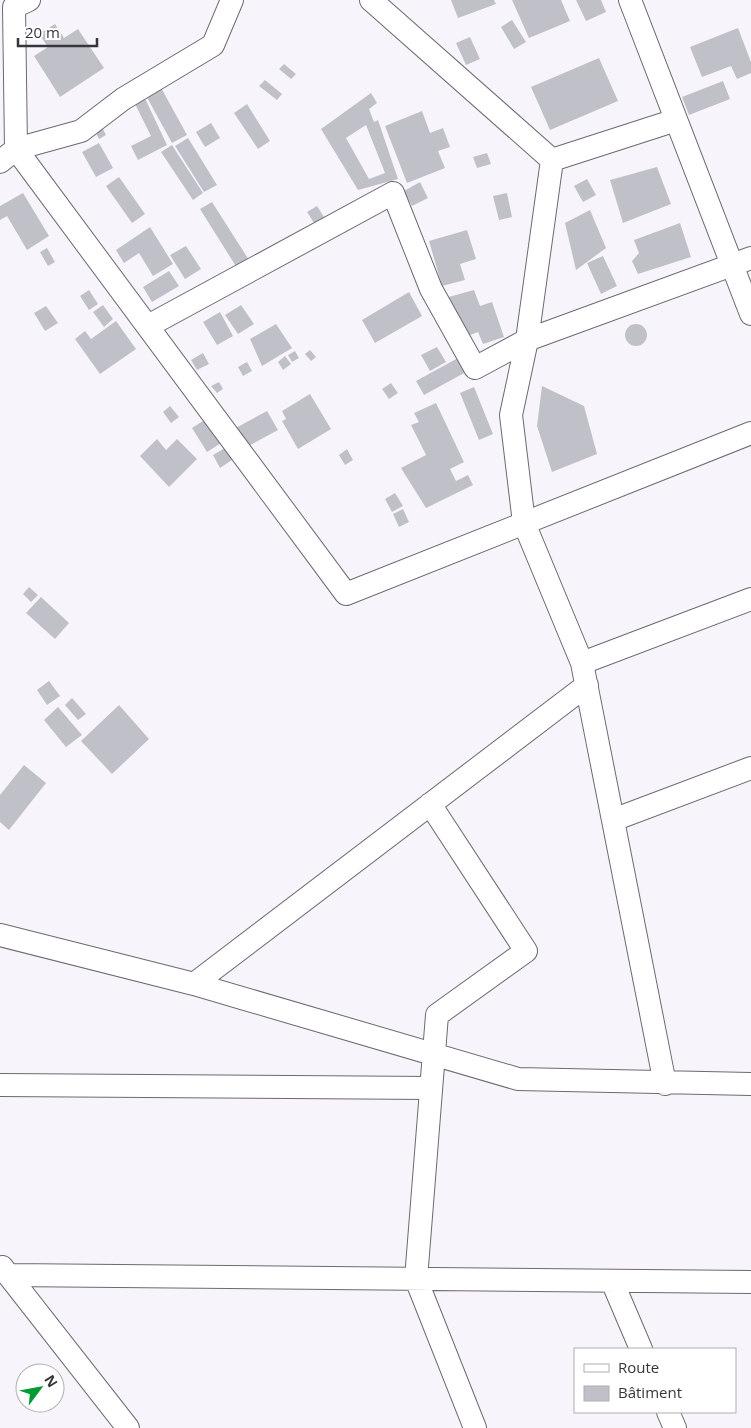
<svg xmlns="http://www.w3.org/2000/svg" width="751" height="1428" font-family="'Open Sans',sans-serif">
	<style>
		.building { fill: #c0c1c8; fill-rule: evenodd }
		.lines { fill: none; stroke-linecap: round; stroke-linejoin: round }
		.street-casing { stroke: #6c696f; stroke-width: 24 }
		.street { stroke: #fff; stroke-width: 22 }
	</style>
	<rect width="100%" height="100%" fill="#f8f4fb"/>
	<!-- building -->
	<path class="building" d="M 451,0 L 494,0 L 496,4 L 458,18 Z
		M 512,0 L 561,0 L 570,21 L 529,38 Z
		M 576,0 L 601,0 L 606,12 L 586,21 Z
		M 512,20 L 526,42 L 514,49 L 501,27 Z
		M 55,24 L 64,38 L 78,29 L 104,68 L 60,97 L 34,56 L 48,47 L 39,34 Z
		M 738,28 L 751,62 L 751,73 L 737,79 L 731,66 L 702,77 L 690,47 Z
		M 470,37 L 480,59 L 466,65 L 456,43 Z
		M 599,58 L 618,101 L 550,130 L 531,87 Z
		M 284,64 L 296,74 L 291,79 L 279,69 Z
		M 265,80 L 282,94 L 277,100 L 259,86 Z
		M 723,81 L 730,99 L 689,115 L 682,97 Z
		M 159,84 L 187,135 L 172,143 L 144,92 Z
		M 142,92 L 167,145 L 138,160 L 131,146 L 151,136 L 132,98 Z
		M 371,93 L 377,103 L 369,109 L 374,122 L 378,120 L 398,179 L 358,190 L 321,129 ZM 366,125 L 385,173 L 369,179 L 346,138 Z
		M 247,104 L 270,141 L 258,149 L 234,113 Z
		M 422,111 L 430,133 L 443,128 L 450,147 L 438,151 L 445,168 L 407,183 L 385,126 Z
		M 99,121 L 106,135 L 99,139 L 92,125 Z
		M 211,123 L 220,138 L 205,147 L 196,132 Z
		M 188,138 L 217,185 L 204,192 L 175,146 Z
		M 99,143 L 113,168 L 96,177 L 82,152 Z
		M 172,145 L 203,193 L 193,200 L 161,152 Z
		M 487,153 L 491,164 L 477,168 L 473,157 Z
		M 657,167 L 671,204 L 623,223 L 610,180 Z
		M 119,177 L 145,214 L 132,223 L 106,186 Z
		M 587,179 L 596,195 L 583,202 L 574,186 Z
		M 420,182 L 428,198 L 412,206 L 404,191 Z
		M 23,193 L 49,236 L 27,250 L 7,216 L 0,220 L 0,206 Z
		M 507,193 L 512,217 L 499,220 L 493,196 Z
		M 212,202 L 249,260 L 237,268 L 200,209 Z
		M 317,206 L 324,217 L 314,223 L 307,212 Z
		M 590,210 L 606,248 L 576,270 L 565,223 Z
		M 680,223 L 691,257 L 638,274 L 632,261 L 639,253 L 634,240 Z
		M 150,227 L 173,264 L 153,276 L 139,253 L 124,263 L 116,250 Z
		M 467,230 L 476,259 L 460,264 L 465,280 L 442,286 L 429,241 Z
		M 186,246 L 201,269 L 185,279 L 170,255 Z
		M 47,248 L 55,262 L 48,266 L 40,252 Z
		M 603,256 L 617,286 L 601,294 L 587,263 Z
		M 169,271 L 179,286 L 152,302 L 143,287 Z
		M 89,290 L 98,304 L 89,310 L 80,296 Z
		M 474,290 L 480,306 L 492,302 L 504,337 L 483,344 L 478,332 L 460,339 L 445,298 Z
		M 409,292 L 422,316 L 375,343 L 362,320 Z
		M 103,305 L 113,319 L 104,327 L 93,312 Z
		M 241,305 L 254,324 L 238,334 L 225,315 Z
		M 46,306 L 58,323 L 45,331 L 34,313 Z
		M 220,312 L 233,336 L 217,345 L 203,322 Z
		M 116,321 L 136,349 L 100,374 L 75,339 L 85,331 L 91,339 Z
		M 276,324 L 292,348 L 262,366 L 250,339 Z
		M625 335a11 11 0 1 1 22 0a11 11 0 1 1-22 0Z
		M 437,347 L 446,362 L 430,371 L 421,355 Z
		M 310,350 L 316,357 L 311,361 L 305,354 Z
		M 295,351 L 299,358 L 292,362 L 288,355 Z
		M 203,353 L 209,364 L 197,370 L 191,360 Z
		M 285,356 L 291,364 L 283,370 L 278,362 Z
		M 458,358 L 466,372 L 424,395 L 416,381 Z
		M 247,362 L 252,371 L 243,376 L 238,367 Z
		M 219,382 L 223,389 L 217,393 L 211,386 Z
		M 391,383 L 398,393 L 389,399 L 382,389 Z
		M 542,386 L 584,406 L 597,454 L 552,472 L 537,426 Z
		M 474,387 L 493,434 L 479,440 L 460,393 Z
		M 310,394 L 331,429 L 298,449 L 282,421 L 286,419 L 282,411 Z
		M 436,403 L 464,462 L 450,469 L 456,481 L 468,475 L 473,485 L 426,508 L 401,468 L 426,455 L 411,425 L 419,422 L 414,413 Z
		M 170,406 L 179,417 L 171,423 L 163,412 Z
		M 267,411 L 278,430 L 243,449 L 232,430 Z
		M 206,419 L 221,443 L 207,452 L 192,428 Z
		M 157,439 L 166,450 L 177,439 L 197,459 L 169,487 L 140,456 Z
		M 225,448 L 232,460 L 220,468 L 213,455 Z
		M 347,449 L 353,460 L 345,465 L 339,455 Z
		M 395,493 L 403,506 L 392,512 L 385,499 Z
		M 403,509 L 409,522 L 399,527 L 393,514 Z
		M 29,587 L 38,595 L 31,602 L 23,594 Z
		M 41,597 L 69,623 L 55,639 L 26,613 Z
		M 49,681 L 60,696 L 47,705 L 37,690 Z
		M 72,698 L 86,714 L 78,720 L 65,705 Z
		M 119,705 L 149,739 L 112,774 L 81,741 Z
		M 58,707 L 82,735 L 66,747 L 44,720 Z
		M 24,765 L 46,783 L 9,830 L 0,822 L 0,795 Z"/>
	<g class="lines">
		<defs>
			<path id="street" d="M 29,0 L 14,7 L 16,149 L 81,131 L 123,99 L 213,45 L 232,0
				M 371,0 L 552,160 L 527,340 L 511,415 L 524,523 L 582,663 L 665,1084
				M 630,0 L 751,314
				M 552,160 L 676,120
				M 0,162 L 16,149 L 346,594 L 751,433
				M 148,326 L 393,193 L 431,289 L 475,368 L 527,340 L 751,258
				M 582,663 L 751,599
				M 430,804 L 526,951 L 437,1015 L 416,1279 L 475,1428
				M 613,820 L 751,768
				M 0,935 L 194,984 L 518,1079 L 751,1084
				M 194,984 L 587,685
				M 0,1085 L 431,1088
				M 2,1267 L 128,1428
				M 8,1275 L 751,1282
				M 612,1281 L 641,1349
				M 668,1412 L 675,1428"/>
		</defs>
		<!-- street casing -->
		<use href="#street" class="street-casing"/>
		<!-- street -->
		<use href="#street" class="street"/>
	</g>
	<!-- legend -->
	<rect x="574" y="1348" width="162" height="65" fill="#ffffff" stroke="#afaeaf"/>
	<rect x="584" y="1364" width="25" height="8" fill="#ffffff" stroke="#afaeaf"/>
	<text x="618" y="1373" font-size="15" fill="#363538">Route</text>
	<rect x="584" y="1386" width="25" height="15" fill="#c0c1c8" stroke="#afaeaf"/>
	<text x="618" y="1398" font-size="15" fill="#363538">Bâtiment</text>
	<!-- north arrow -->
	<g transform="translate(40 1388) rotate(58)"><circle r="24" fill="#ffffff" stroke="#afaeaf"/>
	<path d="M0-4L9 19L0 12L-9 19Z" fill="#019a34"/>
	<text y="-8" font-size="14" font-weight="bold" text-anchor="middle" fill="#363538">N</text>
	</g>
	<!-- scale -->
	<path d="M18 38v8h79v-8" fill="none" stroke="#363538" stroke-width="2.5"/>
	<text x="25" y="38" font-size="15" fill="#363538" stroke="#ffffff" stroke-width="4" paint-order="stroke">20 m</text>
</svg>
